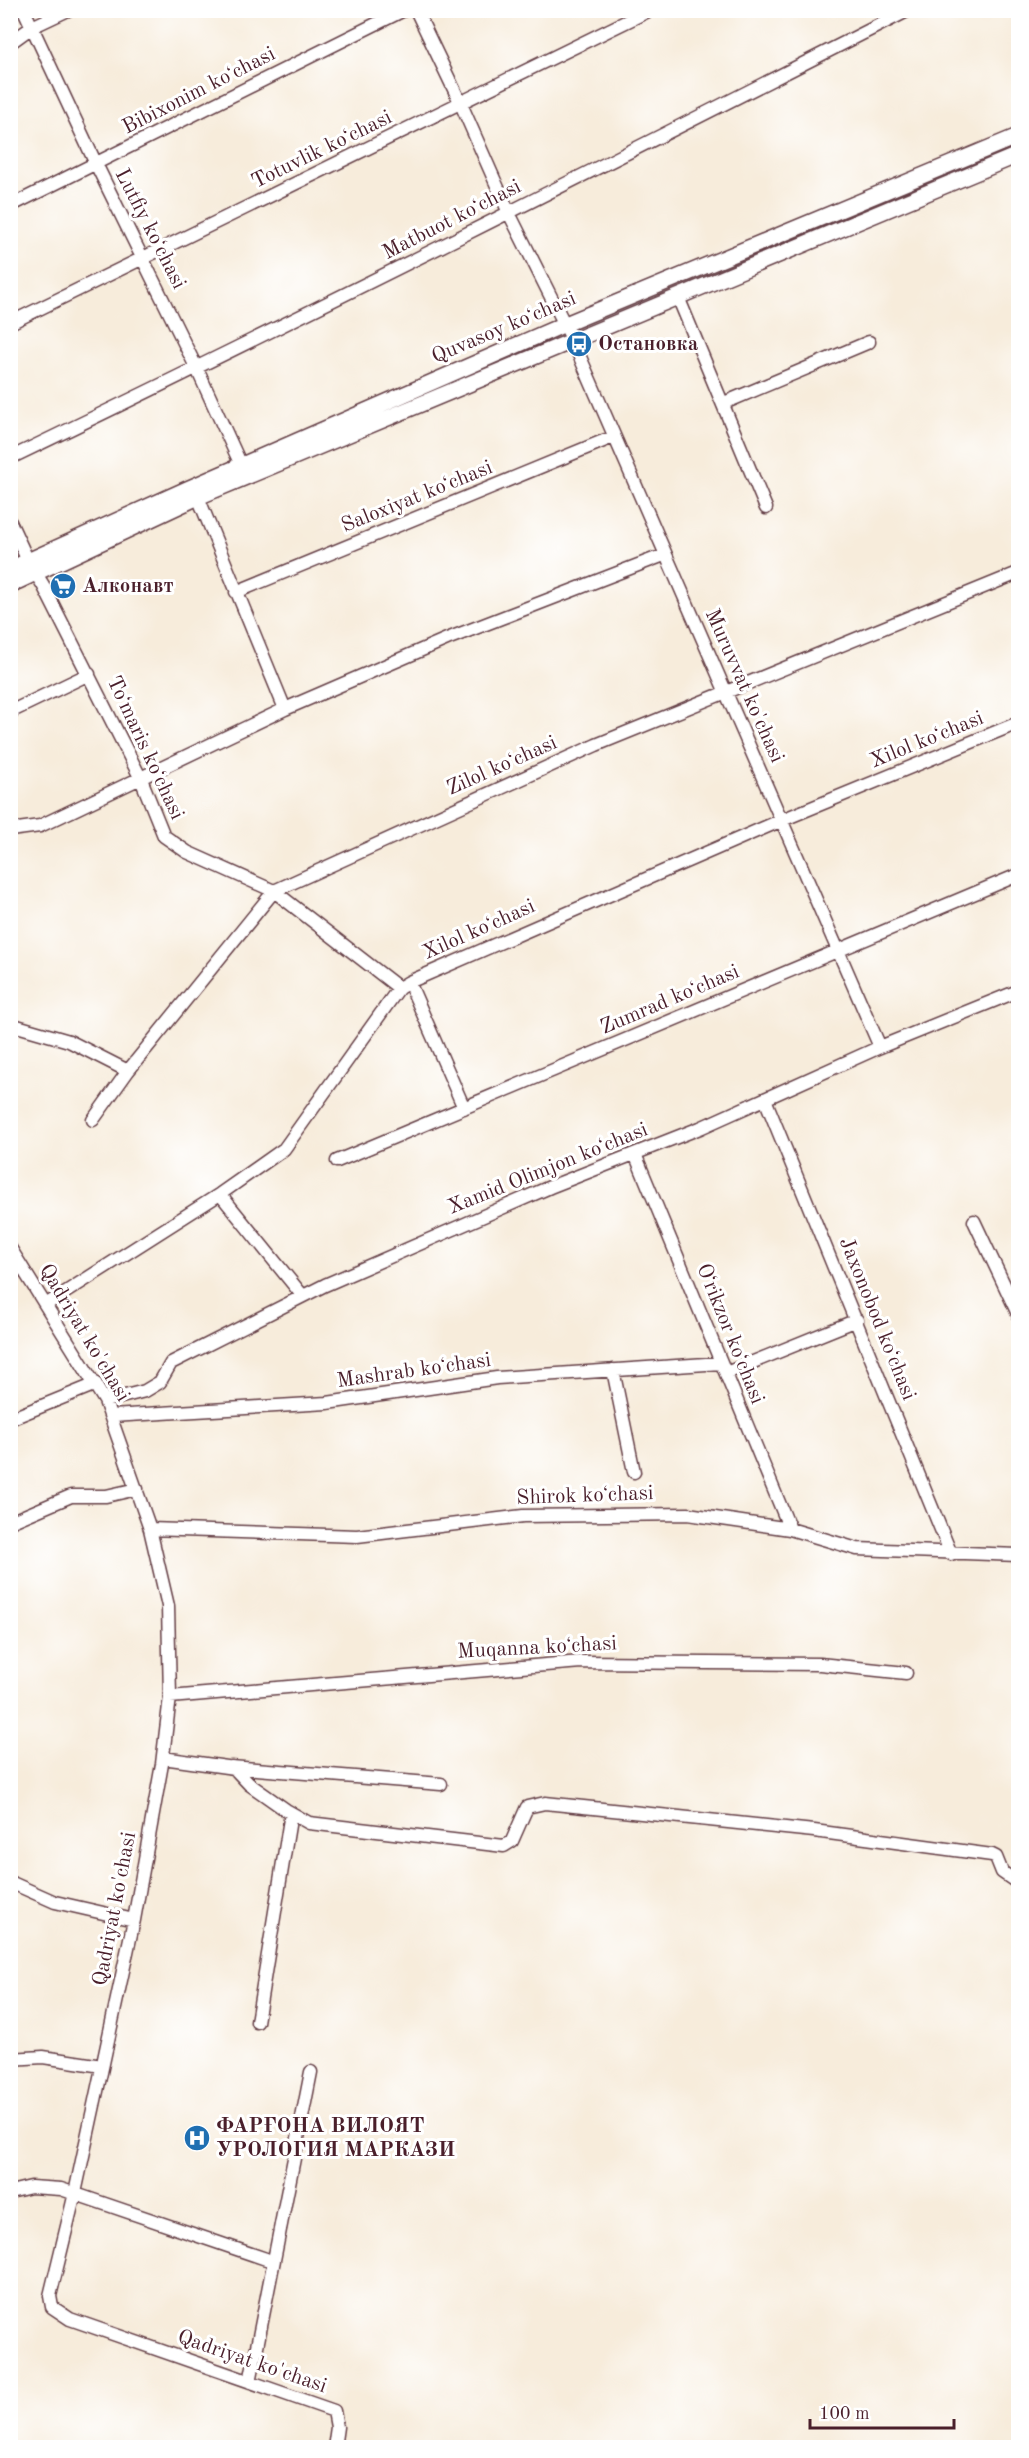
<svg xmlns="http://www.w3.org/2000/svg" width="1029" height="2458" font-family="'Old Standard TT',serif">
	<style>
		.lines { fill: none; stroke-linecap: round; stroke-linejoin: round }
		.minor-casing { stroke: #643e45; stroke-width: 15 }
		.major-casing { stroke: #643e45; stroke-width: 18 }
		.minor { stroke: #fff; stroke-width: 12 }
		.major { stroke: #fff; stroke-width: 15 }
		.labels { text-anchor: middle; dominant-baseline: central; stroke-width: 6; stroke-linejoin: round; paint-order: stroke }
		.street-label { font-size: 21px; fill: #4a1f2b; stroke: #fff }
		.poi-label { font-size: 21px; font-weight: bold; fill: #4a1f2b; stroke: #fff; text-anchor: start }
	</style>
	<rect width="100%" height="100%" fill="#fff"/>
	<filter id="ink" filterUnits="userSpaceOnUse"><feTurbulence type="fractalNoise" baseFrequency=".0167" numOctaves="2"/><feDisplacementMap in="SourceGraphic" scale="12" xChannelSelector="R" yChannelSelector="G"/><feConvolveMatrix kernelMatrix="1 2 1 2 8 2 1 2 1" color-interpolation-filters="sRGB"/></filter>
	<filter id="wash" filterUnits="userSpaceOnUse"><feTurbulence type="fractalNoise" baseFrequency=".008" numOctaves="4" result="noise"/><feDisplacementMap in="SourceGraphic" scale="24" xChannelSelector="R" yChannelSelector="G"/><feGaussianBlur stdDeviation="1.35" result="paint"/><feColorMatrix in="noise" values="0 0 0 0 0 0 0 0 0 0 0 0 0 0 0 0 0 1.4 0 .05"/><feComposite in="paint" operator="in"/></filter>
	<g filter="url(#wash)">
		<rect width="100%" height="100%" fill="#f7ecdb"/>
	</g>
	<g filter="url(#ink)">
		<g class="lines">
			<defs>
				<path id="minor" d="M 24,10 L 96,164 L 197,369 L 241,465
					M 416,10 L 461,104 L 509,213 L 573,341 L 880,1047
					M 10,43 L 32,27 L 68,10
					M 10,206 L 404,10
					M 678,297 L 766,508
					M 10,323 L 650,10
					M 724,403 L 869,342
					M 10,458 C 312,313 610,162 909,10
					M 198,497 L 285,709
					M 10,522 L 28,561 L 43,585 L 141,779 L 164,836 L 187,852 L 274,891 L 399,988
					M 236,592 L 613,437
					M 10,712 L 89,674
					M 10,830 L 40,826 L 285,709 L 447,639 L 664,555
					M 409,982 L 464,1108
					M 10,1024 L 69,1041 L 128,1071
					M 765,1099 L 951,1554
					M 93,1120 L 128,1071 L 274,891 L 596,745 L 1018,573
					M 635,1154 L 790,1529
					M 337,1161 L 1018,875
					M 220,1194 L 302,1295
					M 974,1221 L 1018,1314
					M 10,1248 L 105,1401 L 150,1529 L 168,1606 L 170,1697 L 162,1764 L 134,1920 L 75,2193 L 50,2296 L 52,2307 L 70,2319 L 334,2411 L 337,2427 L 334,2448
					M 47,1304 L 220,1194 L 284,1149 L 399,988 L 409,982 L 782,820 L 1018,723
					M 613,1370 L 634,1472
					M 726,1373 L 857,1320
					M 105,1401 L 145,1391 L 160,1382 L 171,1363 L 325,1285 L 550,1187 L 700,1128 L 880,1047 L 1018,991
					M 112,1416 L 327,1403 L 497,1378 L 721,1363
					M 10,1419 L 96,1384
					M 10,1522 L 71,1496 L 106,1496 L 137,1489
					M 150,1529 L 357,1536 L 523,1516 L 688,1514 L 790,1529 L 857,1549 L 1018,1555
					M 170,1697 L 581,1662 L 820,1664 L 906,1673
					M 163,1758 L 234,1768 L 249,1784 L 286,1810 L 309,1823 L 504,1846 L 512,1841 L 527,1807 L 545,1803 L 814,1831 L 992,1855 L 996,1857 L 1002,1872 L 1015,1881
					M 231,1767 L 441,1784
					M 10,1882 L 55,1902 L 134,1920
					M 257,2022 L 291,1813
					M 10,2059 L 43,2057 L 102,2066
					M 10,2192 L 31,2187 L 61,2189 L 266,2259
					M 250,2382 L 311,2072"/>
				<path id="major" d="M 10,569 L 187,489 L 563,325 L 1018,136
					M 10,585 L 198,497 L 1018,155"/>
			</defs>
			<!-- minor casing -->
			<use href="#minor" class="minor-casing"/>
			<!-- major casing -->
			<use href="#major" class="major-casing"/>
			<!-- minor -->
			<use href="#minor" class="minor"/>
			<!-- major -->
			<use href="#major" class="major"/>
		</g>
	</g>
	<!-- icons -->
	<defs>
		<symbol id="bus-disc" viewBox="-11 -11 22 22"><circle r="9.5" fill="#1f6fb2" stroke="#fff"/><path d="M-5-6H5V4H4V6H2V4H-2V6H-4V4H-5ZM-3.5-4V0h7V-4ZM-3.5 1.2v1.5H-2V1.2ZM2 1.2v1.5H3.5V1.2Z" fill="#fff"/></symbol>
		<symbol id="supermarket-disc" viewBox="-11 -11 22 22"><circle r="9.5" fill="#1f6fb2" stroke="#fff"/><path d="M-6-5.5h2.5l.6 2H6L4.5 2H-2.5L-4.4-4H-6ZM-1.5 3.2a1.3 1.3 0 1 0 .1 0ZM3 3.2a1.3 1.3 0 1 0 .1 0Z" fill="#fff"/></symbol>
		<symbol id="hospital-disc" viewBox="-11 -11 22 22"><circle r="9.5" fill="#1f6fb2" stroke="#fff"/><path d="M-5-5h3v3.5h4V-5h3V5h-3V1.5h-4V5h-3Z" fill="#fff"/></symbol>
	</defs>
	<g fill-rule="evenodd">
		<use href="#bus-disc" x="564" y="329" width="30" height="30"/>
		<use href="#supermarket-disc" x="48" y="571" width="30" height="30"/>
		<use href="#hospital-disc" x="182" y="2123" width="30" height="30"/>
	</g>
	<g class="labels">
		<!-- street labels -->
		<g class="street-label">
			<text transform="translate(199 91) rotate(-27)">Bibixonim koʻchasi</text>
			<text transform="translate(322 150) rotate(-26)">Totuvlik koʻchasi</text>
			<text transform="translate(452 220) rotate(-27)">Matbuot koʻchasi</text>
			<text transform="translate(150 229) rotate(63)">Lutfiy koʻchasi</text>
			<text transform="translate(504 328) rotate(-23)">Quvasoy koʻchasi</text>
			<text transform="translate(417 497) rotate(-22)">Saloxiyat koʻchasi</text>
			<text transform="translate(744 686) rotate(66)">Muruvvat ko'chasi</text>
			<text transform="translate(927 740) rotate(-22)">Xilol koʻchasi</text>
			<text transform="translate(145 748) rotate(65)">Toʻmaris koʻchasi</text>
			<text transform="translate(502 766) rotate(-24)">Zilol koʻchasi</text>
			<text transform="translate(479 930) rotate(-24)">Xilol koʻchasi</text>
			<text transform="translate(670 1000) rotate(-23)">Zumrad koʻchasi</text>
			<text transform="translate(548 1169) rotate(-22)">Xamid Olimjon koʻchasi</text>
			<text transform="translate(877 1319) rotate(68)">Jaxonobod koʻchasi</text>
			<text transform="translate(84 1333) rotate(59)">Qadriyat ko'chasi</text>
			<text transform="translate(730 1334) rotate(68)">Oʻrikzor koʻchasi</text>
			<text transform="translate(414 1371) rotate(-8)">Mashrab koʻchasi</text>
			<text transform="translate(585 1496) rotate(-2)">Shirok koʻchasi</text>
			<text transform="translate(537 1648) rotate(-3)">Muqanna koʻchasi</text>
			<text transform="translate(115 1909) rotate(-79)">Qadriyat ko'chasi</text>
			<text transform="translate(252 2362) rotate(19)">Qadriyat ko'chasi</text>
		</g>
		<!-- poi labels -->
		<g class="poi-label">
			<text x="598" y="344">Остановка</text>
			<text x="82" y="586">Алконавт</text>
			<text x="216" y="2126">ФАРҒОНА ВИЛОЯТ<tspan x="216" dy="24">УРОЛОГИЯ МАРКАЗИ</tspan></text>
		</g>
	</g>
	<!-- margin -->
	<rect width="1029" height="2458" fill="none" stroke="#fff" stroke-width="36"/>
	<!-- scale -->
	<path d="M810 2419v9h144v-9" fill="none" stroke="#4a1f2b" stroke-width="3"/>
	<text x="819" y="2419" font-size="18" fill="#4a1f2b" stroke="#ffffff" stroke-width="4.5" paint-order="stroke">100 m</text>
</svg>
